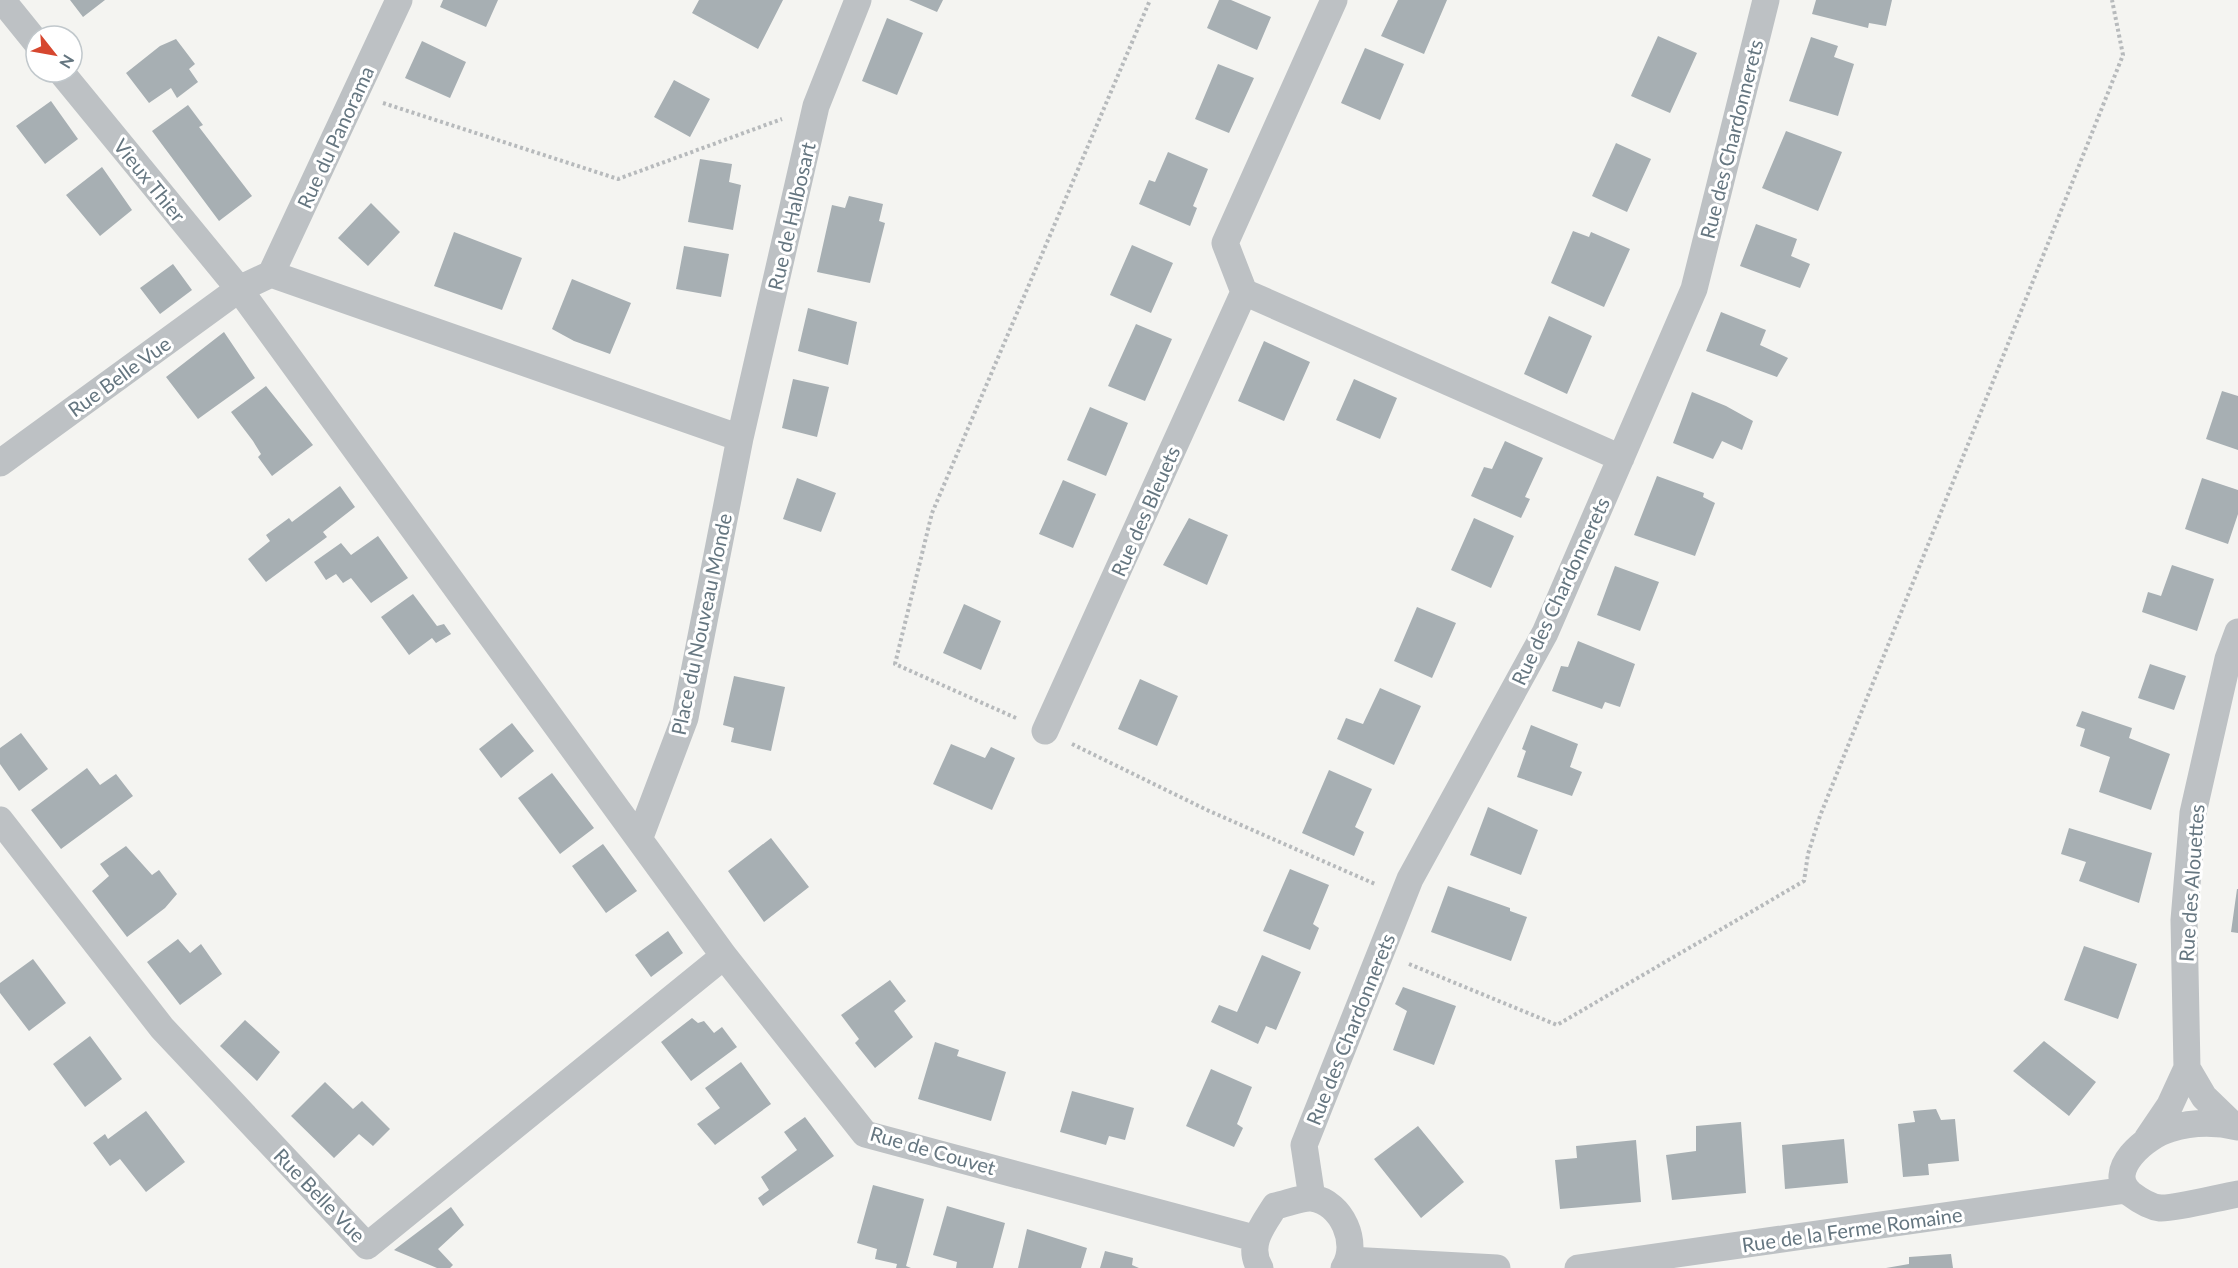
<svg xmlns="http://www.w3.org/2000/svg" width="2238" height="1268" font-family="Lato,sans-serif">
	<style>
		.building { fill: #a7afb3 }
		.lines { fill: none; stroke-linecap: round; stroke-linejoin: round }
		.path { stroke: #b7babc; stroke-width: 4; stroke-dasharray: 3 3; stroke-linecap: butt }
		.minor { stroke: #bdc1c4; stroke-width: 27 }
		.labels { text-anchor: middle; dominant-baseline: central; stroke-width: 6; stroke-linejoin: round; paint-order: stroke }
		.street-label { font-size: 20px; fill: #657680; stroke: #fff }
	</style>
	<rect width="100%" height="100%" fill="#f4f4f1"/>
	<!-- building -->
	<path class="building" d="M 70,0 L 105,0 L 83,17 Z
		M 443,0 L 498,0 L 486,27 L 440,7 Z
		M 699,0 L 783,0 L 758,49 L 692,13 Z
		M 909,0 L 943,0 L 937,12 Z
		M 1219,0 L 1231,0 L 1271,17 L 1257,50 L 1207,28 Z
		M 1398,0 L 1447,0 L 1424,54 L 1381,36 Z
		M 1816,0 L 1892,0 L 1886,26 L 1869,23 L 1868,28 L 1812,14 Z
		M 887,18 L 923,33 L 897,95 L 862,81 Z
		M 1658,36 L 1697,53 L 1670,113 L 1631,96 Z
		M 1811,37 L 1838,46 L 1834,57 L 1854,64 L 1838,116 L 1789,101 Z
		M 176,39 L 195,64 L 189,69 L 198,82 L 177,98 L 171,88 L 149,103 L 126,73 L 160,46 Z
		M 422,41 L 466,62 L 450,98 L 405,78 Z
		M 1365,48 L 1404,64 L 1380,120 L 1341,103 Z
		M 1218,64 L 1254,78 L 1229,133 L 1195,119 Z
		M 674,80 L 710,99 L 690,137 L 654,117 Z
		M 51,101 L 78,139 L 45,164 L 16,126 Z
		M 188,105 L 203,125 L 199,127 L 252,196 L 219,221 L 152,131 Z
		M 1786,131 L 1842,152 L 1818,211 L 1762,188 Z
		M 1616,143 L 1651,159 L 1627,212 L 1592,196 Z
		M 1168,152 L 1208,169 L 1193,206 L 1197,208 L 1190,226 L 1139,204 L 1149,180 L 1155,182 Z
		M 700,159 L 732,164 L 729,182 L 741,185 L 733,230 L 688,222 Z
		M 102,167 L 132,210 L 100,236 L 66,195 Z
		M 849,196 L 883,204 L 879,221 L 885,223 L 870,283 L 817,272 L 832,205 L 845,208 Z
		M 371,203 L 400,232 L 368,266 L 338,238 Z
		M 1756,224 L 1797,239 L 1791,256 L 1810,264 L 1800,288 L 1740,266 Z
		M 1573,231 L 1589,237 L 1591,232 L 1630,249 L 1604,307 L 1551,283 Z
		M 454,232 L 522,258 L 502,310 L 434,286 Z
		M 1132,245 L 1173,263 L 1151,313 L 1110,295 Z
		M 684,246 L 729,254 L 721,297 L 676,289 Z
		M 173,264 L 192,290 L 160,314 L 140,288 Z
		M 572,279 L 631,303 L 610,354 L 574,341 L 552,329 Z
		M 808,308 L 857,322 L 848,365 L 798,351 Z
		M 1721,312 L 1766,330 L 1760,345 L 1788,358 L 1777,377 L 1706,351 Z
		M 1549,316 L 1592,336 L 1567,394 L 1524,374 Z
		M 1136,324 L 1172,339 L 1145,401 L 1108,386 Z
		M 224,332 L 255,378 L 198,419 L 166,377 Z
		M 1264,341 L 1310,362 L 1284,421 L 1238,401 Z
		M 793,379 L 829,387 L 817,437 L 782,428 Z
		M 1354,379 L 1397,398 L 1380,439 L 1336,420 Z
		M 266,386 L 313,445 L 272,476 L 258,457 L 261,454 L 253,441 L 231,412 Z
		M 2222,391 L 2238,396 L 2238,450 L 2206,439 Z
		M 1692,392 L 1726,406 L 1753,421 L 1742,450 L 1722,441 L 1713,459 L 1673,443 Z
		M 1090,407 L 1128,423 L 1106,476 L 1067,460 Z
		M 1505,441 L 1543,458 L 1525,497 L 1530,499 L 1521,518 L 1471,496 L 1484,467 L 1492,469 Z
		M 1657,476 L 1704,493 L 1703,497 L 1715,503 L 1695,556 L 1634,535 Z
		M 797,478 L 836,493 L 821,532 L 783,519 Z
		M 2202,478 L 2238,490 L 2238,514 L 2228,544 L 2185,529 Z
		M 1063,480 L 1096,494 L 1073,548 L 1039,534 Z
		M 340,486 L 355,507 L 323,532 L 327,537 L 266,582 L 248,559 L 270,541 L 266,535 L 289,518 L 292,522 Z
		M 1189,518 L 1228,535 L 1207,585 L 1163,565 Z
		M 1474,518 L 1514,536 L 1491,588 L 1451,570 Z
		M 378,536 L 408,578 L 371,603 L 351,578 L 343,583 L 336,574 L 326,580 L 314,562 L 341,543 L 351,555 Z
		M 2172,565 L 2214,579 L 2197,631 L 2142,612 L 2148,592 L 2161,596 Z
		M 1615,566 L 1659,582 L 1640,631 L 1597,615 Z
		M 413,594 L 437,626 L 444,624 L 451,634 L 436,643 L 432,638 L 409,655 L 381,617 Z
		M 964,604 L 1001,621 L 981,670 L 943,653 Z
		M 1417,607 L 1456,623 L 1432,678 L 1394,661 Z
		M 1578,641 L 1635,664 L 1620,707 L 1605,702 L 1602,709 L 1552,691 L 1561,666 L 1568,667 Z
		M 2150,664 L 2186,676 L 2174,710 L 2138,698 Z
		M 734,676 L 785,687 L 771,751 L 731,742 L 734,728 L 723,725 Z
		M 1140,679 L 1178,696 L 1157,746 L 1118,729 Z
		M 1380,688 L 1421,706 L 1394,765 L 1337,739 L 1346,718 L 1363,724 Z
		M 2082,711 L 2132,728 L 2129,738 L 2170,754 L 2151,810 L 2099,792 L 2110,757 L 2080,746 L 2085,729 L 2076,726 Z
		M 512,723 L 534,751 L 501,778 L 479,749 Z
		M 1531,725 L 1578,744 L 1570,767 L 1582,772 L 1572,796 L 1517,777 L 1526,751 L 1522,749 Z
		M 21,733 L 48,769 L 19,791 L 0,764 L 0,748 Z
		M 951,744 L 985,758 L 991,747 L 1015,758 L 992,810 L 933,784 Z
		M 87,768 L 100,785 L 116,774 L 133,796 L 61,849 L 31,810 Z
		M 1329,770 L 1372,789 L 1355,827 L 1364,832 L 1354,856 L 1302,833 Z
		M 552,773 L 594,828 L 560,854 L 518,798 Z
		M 1488,807 L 1538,830 L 1521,875 L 1470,855 Z
		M 2069,828 L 2152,853 L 2139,903 L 2079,881 L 2086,862 L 2061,854 Z
		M 771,838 L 809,887 L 764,922 L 728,871 Z
		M 603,844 L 637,891 L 606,913 L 572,866 Z
		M 126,846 L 152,875 L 159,870 L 177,894 L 165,908 L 127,937 L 92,891 L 109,876 L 100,864 Z
		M 1290,869 L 1329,885 L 1313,924 L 1319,928 L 1310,950 L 1263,931 Z
		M 1448,886 L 1510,908 L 1510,911 L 1527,917 L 1511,961 L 1431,932 Z
		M 2237,889 L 2238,889 L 2238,933 L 2231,932 Z
		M 668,931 L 683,953 L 651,977 L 635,955 Z
		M 178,939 L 190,953 L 201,944 L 222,974 L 180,1005 L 147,962 Z
		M 2084,946 L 2137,964 L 2118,1019 L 2064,1000 Z
		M 1262,955 L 1301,972 L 1276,1030 L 1266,1026 L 1258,1044 L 1211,1022 L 1219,1005 L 1237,1012 Z
		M 33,959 L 66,1003 L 29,1031 L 0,993 L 0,983 Z
		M 890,980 L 906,1001 L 894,1011 L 913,1037 L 875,1068 L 855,1043 L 859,1039 L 841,1015 Z
		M 1403,987 L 1456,1006 L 1434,1065 L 1393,1050 L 1407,1011 L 1395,1004 Z
		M 692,1018 L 698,1023 L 704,1021 L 714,1033 L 722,1027 L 737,1047 L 691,1081 L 661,1042 Z
		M 245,1020 L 280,1052 L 257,1081 L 220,1046 Z
		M 90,1036 L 122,1079 L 85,1107 L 53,1064 Z
		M 2044,1041 L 2096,1082 L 2069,1116 L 2013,1071 Z
		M 935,1042 L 959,1050 L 957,1056 L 1006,1072 L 991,1121 L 918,1099 Z
		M 741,1062 L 771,1104 L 715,1145 L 697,1124 L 720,1108 L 705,1088 Z
		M 1211,1069 L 1252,1087 L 1237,1124 L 1243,1128 L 1234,1147 L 1186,1126 Z
		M 325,1082 L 353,1109 L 362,1101 L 390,1129 L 373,1146 L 359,1134 L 334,1158 L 291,1116 Z
		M 1072,1091 L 1134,1108 L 1125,1140 L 1109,1136 L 1106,1145 L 1060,1132 Z
		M 1936,1109 L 1941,1120 L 1955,1119 L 1959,1161 L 1928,1164 L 1929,1175 L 1903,1177 L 1898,1124 L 1915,1122 L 1913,1111 Z
		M 146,1111 L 185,1162 L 146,1192 L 120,1159 L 110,1166 L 93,1143 L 105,1134 L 108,1139 Z
		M 805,1117 L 834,1156 L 763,1206 L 758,1198 L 769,1190 L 761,1177 L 797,1150 L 784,1132 Z
		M 1741,1122 L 1746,1193 L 1672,1200 L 1666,1155 L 1696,1151 L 1696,1126 Z
		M 1418,1126 L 1464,1182 L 1421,1218 L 1374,1159 Z
		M 1844,1139 L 1848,1183 L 1785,1189 L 1782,1145 Z
		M 1636,1140 L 1641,1202 L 1560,1209 L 1555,1160 L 1577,1158 L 1576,1146 Z
		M 873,1185 L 924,1199 L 906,1266 L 911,1268 L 896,1268 L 897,1264 L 875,1259 L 877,1249 L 857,1243 Z
		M 947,1206 L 1005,1223 L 993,1268 L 956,1268 L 957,1262 L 933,1255 Z
		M 451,1207 L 464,1225 L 438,1249 L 453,1265 L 450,1268 L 437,1268 L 394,1250 Z
		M 1027,1229 L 1087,1248 L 1081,1268 L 1018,1268 Z
		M 1105,1251 L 1133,1258 L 1132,1265 L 1139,1268 L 1100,1268 Z
		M 1951,1254 L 1953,1268 L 1886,1268 L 1909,1264 L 1909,1257 Z"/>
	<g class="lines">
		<!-- path -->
		<path class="path" d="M 383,103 L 618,179 L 782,119
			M 1016,718 L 895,664 L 932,513 L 1150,0
			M 1072,744 L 1207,810 L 1375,884
			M 1409,964 L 1557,1025 L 1804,881 L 1808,854 L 1820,816 L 2123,55 L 2112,0"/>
		<!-- minor -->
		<path class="minor" d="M 2,0 L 36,42
			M 61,72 L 239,289 L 724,956 L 865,1134 L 1254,1238
			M 271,274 L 399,0
			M 1244,292 L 1225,243 L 1334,0
			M 0,463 L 239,289 L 271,274 L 740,438
			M 1045,731 L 1244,292 L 1621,458
			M 0,820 L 162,1028 L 367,1246 L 724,956
			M 640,837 L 685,718 L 740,438 L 816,106 L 858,0
			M 2187,1068 L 2204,1097 L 2234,1126
			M 2238,1127 C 2216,1122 2192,1122 2170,1129 C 2147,1135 2103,1171 2131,1194 C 2139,1200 2150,1207 2160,1208 C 2176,1209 2220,1197 2238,1194
			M 2147,1139 L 2170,1105 L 2187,1068 L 2184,920 L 2193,813 L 2228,659 L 2238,632
			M 1312,1198 L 1304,1145 L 1410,879 L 1545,633 L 1694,289 L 1766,0
			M 1349,1260 L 1497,1268
			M 1260,1268 C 1246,1245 1263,1225 1275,1206 C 1286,1204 1302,1197 1312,1198 C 1342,1202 1360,1244 1344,1268
			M 1578,1268 L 2126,1190"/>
	</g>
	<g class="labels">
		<!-- street labels -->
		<g class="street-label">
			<text transform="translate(335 137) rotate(-65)">Rue du Panorama</text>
			<text transform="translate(1731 139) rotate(-76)">Rue des Chardonnerets</text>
			<text transform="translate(150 180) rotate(51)">Vieux Thier</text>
			<text transform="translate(791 216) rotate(-77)">Rue de Halbosart</text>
			<text transform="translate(119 376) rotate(-36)">Rue Belle Vue</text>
			<text transform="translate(1145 511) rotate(-66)">Rue des Bleuets</text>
			<text transform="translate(1560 591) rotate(-65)">Rue des Chardonnerets</text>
			<text transform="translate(701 624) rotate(-78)">Place du Nouveau Monde</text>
			<text transform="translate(2191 883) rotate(-86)">Rue des Alouettes</text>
			<text transform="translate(1350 1029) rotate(-68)">Rue des Chardonnerets</text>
			<text transform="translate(933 1150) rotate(16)">Rue de Couvet</text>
			<text transform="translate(320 1195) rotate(46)">Rue Belle Vue</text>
			<text transform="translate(1852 1229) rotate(-8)">Rue de la Ferme Romaine</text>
		</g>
	</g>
	<!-- north arrow -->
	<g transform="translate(54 54) rotate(121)"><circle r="28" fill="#ffffff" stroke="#c1c8cc" stroke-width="1.5"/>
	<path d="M0-4.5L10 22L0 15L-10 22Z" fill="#d6472f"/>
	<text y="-9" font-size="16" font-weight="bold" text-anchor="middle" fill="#657680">N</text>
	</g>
</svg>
